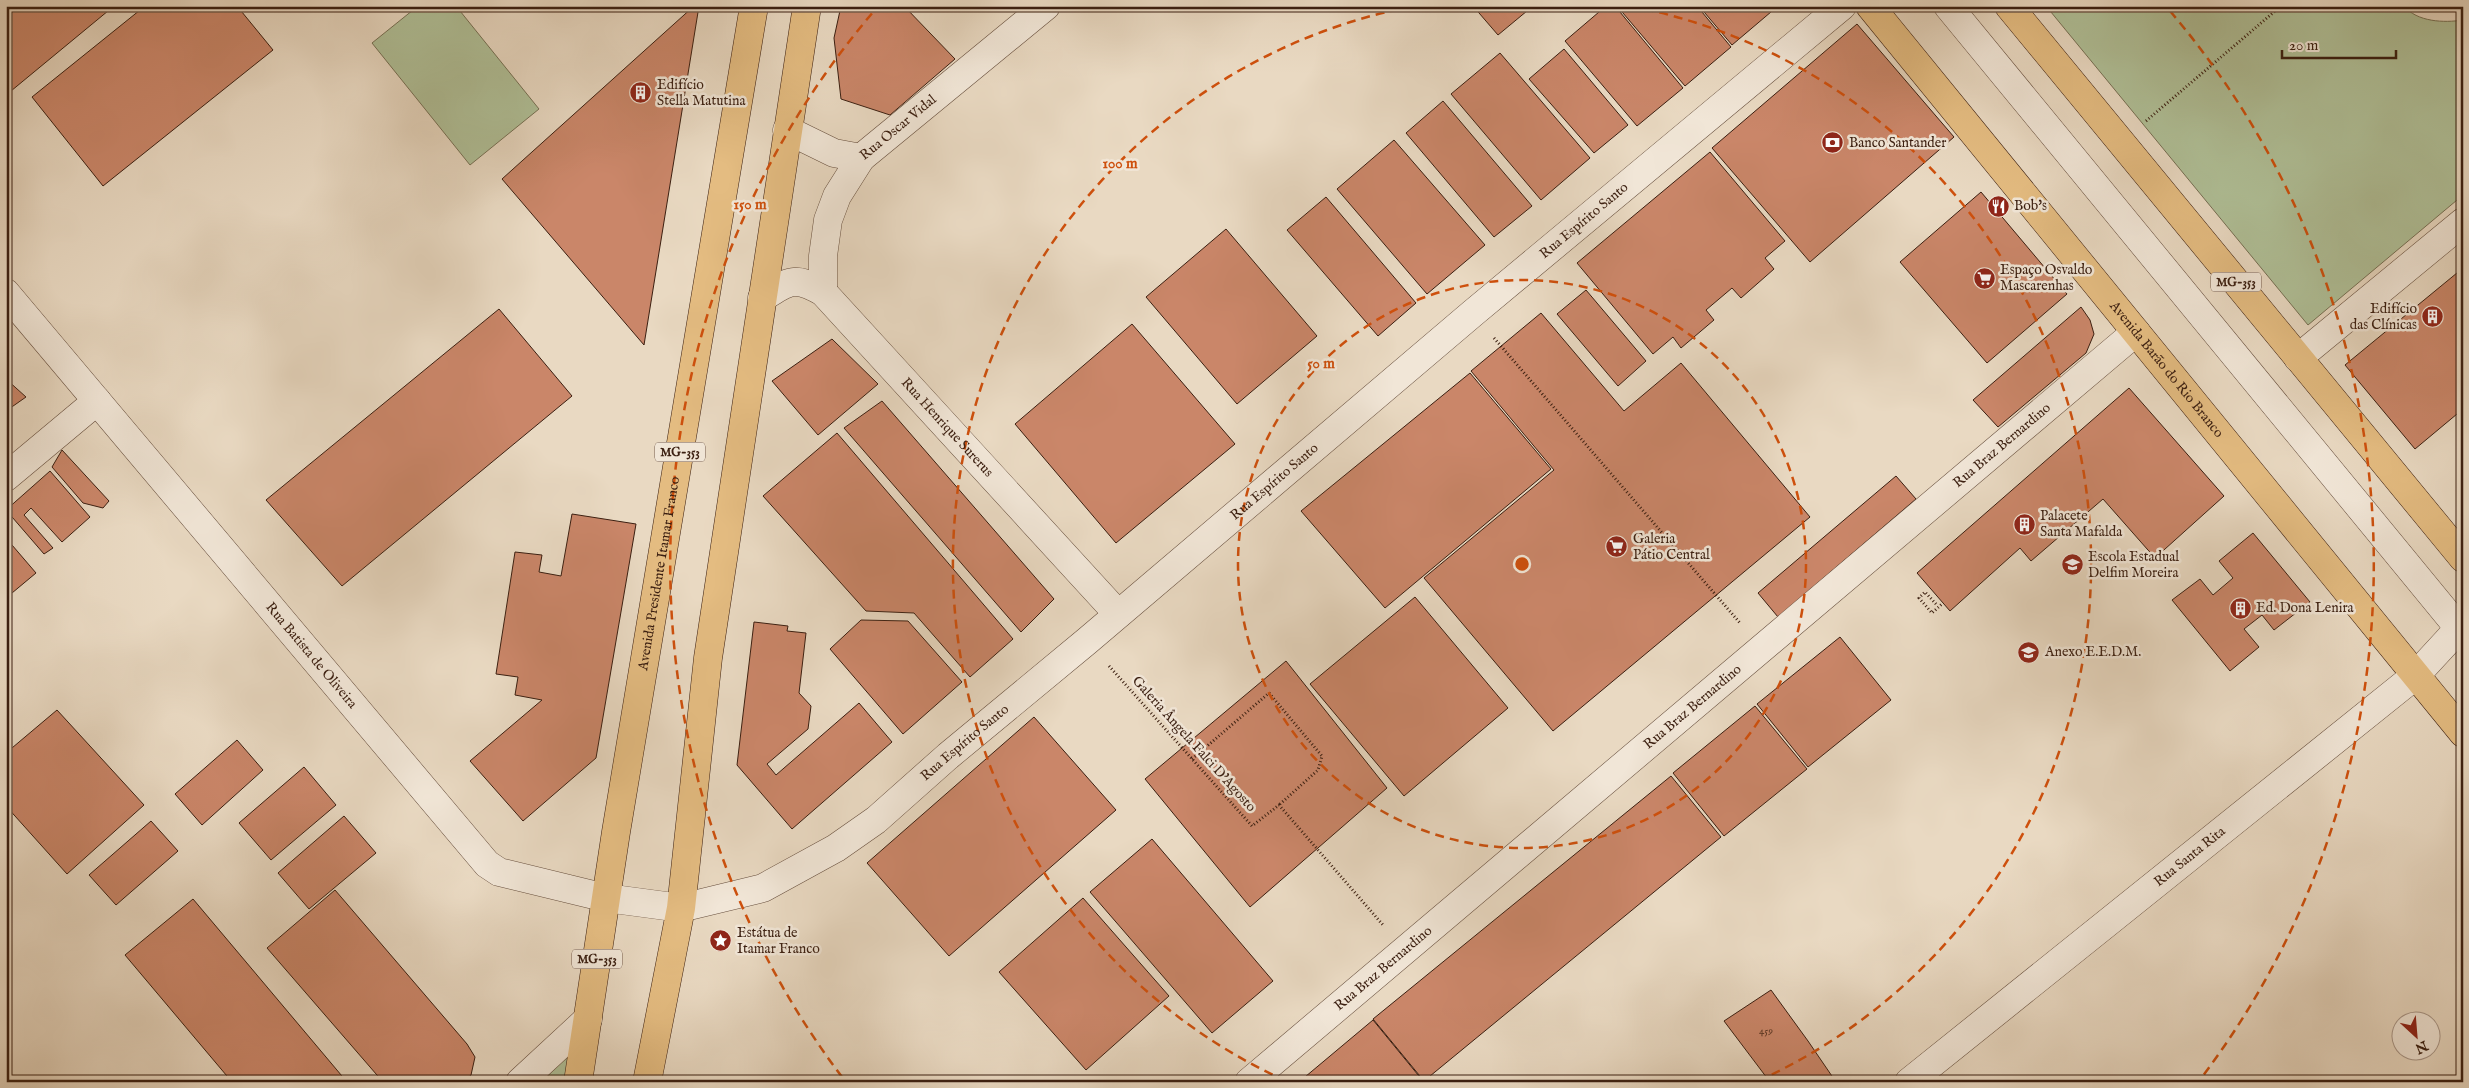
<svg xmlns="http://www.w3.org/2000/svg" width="2469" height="1088" font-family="'IM FELL English',serif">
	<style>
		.green { fill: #b0c098; stroke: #767054 }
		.building { fill: #ca8669; stroke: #3b1f11 }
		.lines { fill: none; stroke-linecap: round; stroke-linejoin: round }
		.minor-casing { stroke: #664e3d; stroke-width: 29 }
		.major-casing { stroke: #3b1f11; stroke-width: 29 }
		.path { stroke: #3b1f11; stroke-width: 3; stroke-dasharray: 1 2.5; stroke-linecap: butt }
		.minor { stroke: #f1e6d7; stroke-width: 28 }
		.major { stroke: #e4bc81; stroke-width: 28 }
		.ring { fill: none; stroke: #ce500d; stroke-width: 2.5; stroke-dasharray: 9 6 }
		.labels { text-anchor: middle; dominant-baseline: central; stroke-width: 5; stroke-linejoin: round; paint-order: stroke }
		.number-label { font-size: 11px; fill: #5f3927 }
		.shield { fill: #f1e6d7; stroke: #725b4c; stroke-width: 1 }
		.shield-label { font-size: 12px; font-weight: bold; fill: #3b1f11 }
		.poi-label { font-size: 14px; fill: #3b1f11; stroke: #f1e6d7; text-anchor: start }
		.street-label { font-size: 14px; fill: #3b1f11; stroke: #f1e6d7 }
		.centre { fill: #ce500d; stroke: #f1e6d7; stroke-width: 2.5 }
		.ring-label { font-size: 15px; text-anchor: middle; font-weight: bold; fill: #ce500d; stroke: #f1e6d7; stroke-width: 5; stroke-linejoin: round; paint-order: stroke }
	</style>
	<rect width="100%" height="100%" fill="#e9d9c2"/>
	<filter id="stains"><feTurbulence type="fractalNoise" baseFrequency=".004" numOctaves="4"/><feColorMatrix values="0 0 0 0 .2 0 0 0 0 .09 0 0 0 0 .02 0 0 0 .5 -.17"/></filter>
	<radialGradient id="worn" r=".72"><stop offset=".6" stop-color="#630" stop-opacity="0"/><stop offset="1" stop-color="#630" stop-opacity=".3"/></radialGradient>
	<!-- green -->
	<path class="green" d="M 418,6 L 456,6 L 539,109 L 470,165 L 372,43 Z
		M 2046,6 L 2404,6 C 2417,22 2444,23 2463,20 L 2463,195 L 2308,325 Z
		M 579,1045 L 568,1082 L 541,1082 Z"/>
	<!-- building -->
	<path class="building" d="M 14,6 L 114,6 L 11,91 L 6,85 L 6,13 Z
		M 145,6 L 237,6 L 273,50 L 103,186 L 32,97 Z
		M 694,6 L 699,6 L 644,345 L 502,179 Z
		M 841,6 L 904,6 L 955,59 L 890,115 L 841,99 L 834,38 Z
		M 1473,6 L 1533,6 L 1498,35 Z
		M 1606,6 L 1615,6 L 1683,88 L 1637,126 L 1565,41 Z
		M 1617,6 L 1697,6 L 1731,47 L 1685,86 Z
		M 1699,6 L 1778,6 L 1732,45 Z
		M 1857,24 L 1954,137 L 1810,262 L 1712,148 Z
		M 1564,49 L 1628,125 L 1594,153 L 1529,79 Z
		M 1500,53 L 1590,158 L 1541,200 L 1451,94 Z
		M 1443,101 L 1532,206 L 1494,237 L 1406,133 Z
		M 1394,140 L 1485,245 L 1427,294 L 1337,189 Z
		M 1710,152 L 1785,241 L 1765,258 L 1774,269 L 1741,298 L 1732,288 L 1706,310 L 1714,320 L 1681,348 L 1673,337 L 1653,354 L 1577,263 Z
		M 1981,192 L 2067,294 L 1987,363 L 1900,262 Z
		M 1326,197 L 1416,303 L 1378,336 L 1287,230 Z
		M 1226,229 L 1317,336 L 1237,404 L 1146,297 Z
		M 2463,268 L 2463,409 L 2415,449 L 2345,365 Z
		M 1586,290 L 1646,361 L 1618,386 L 1557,314 Z
		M 2081,307 L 2090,320 L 2094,334 L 2086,353 L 1998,427 L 1973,400 Z
		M 499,309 L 572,396 L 342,586 L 266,500 Z
		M 1541,313 L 1624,411 L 1681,363 L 1810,517 L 1553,731 L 1424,578 L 1554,470 L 1471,371 Z
		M 1132,324 L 1235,444 L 1116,543 L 1015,424 Z
		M 832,339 L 878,384 L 818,435 L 772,381 Z
		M 1470,373 L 1551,469 L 1385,608 L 1301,511 Z
		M 6,379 L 26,397 L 6,411 Z
		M 2129,388 L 2224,496 L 2155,558 L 2103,499 L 2031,561 L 2020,548 L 1950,611 L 1917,573 Z
		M 882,401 L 1054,599 L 1021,632 L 844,428 Z
		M 837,433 L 1013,639 L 970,677 L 914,613 L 866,611 L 763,496 Z
		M 62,450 L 109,501 L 103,508 L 83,503 L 52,467 Z
		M 50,471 L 90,517 L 62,542 L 31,508 L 24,515 L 53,548 L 44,554 L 6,510 Z
		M 1896,476 L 1916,499 L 1778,617 L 1758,593 Z
		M 572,514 L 636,524 L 596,758 L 523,821 L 470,761 L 542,700 L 515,695 L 518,677 L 496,674 L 515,552 L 542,555 L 539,572 L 561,576 Z
		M 2253,533 L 2310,602 L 2274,630 L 2262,615 L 2244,629 L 2259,647 L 2230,671 L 2172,600 L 2200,579 L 2213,595 L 2233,578 L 2219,561 Z
		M 6,538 L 36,573 L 6,598 Z
		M 1415,597 L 1508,708 L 1404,796 L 1310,684 Z
		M 861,620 L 908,621 L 962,682 L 903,734 L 830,649 Z
		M 754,622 L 788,626 L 787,631 L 806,633 L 799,693 L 811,706 L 808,729 L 767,764 L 776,775 L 859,703 L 892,742 L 792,829 L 737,765 Z
		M 1840,637 L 1891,700 L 1808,767 L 1757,704 Z
		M 1286,661 L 1387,788 L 1250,907 L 1145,779 Z
		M 1755,706 L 1807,769 L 1724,836 L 1673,773 Z
		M 57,710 L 144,805 L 67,874 L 6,806 L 6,753 Z
		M 1034,717 L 1116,810 L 949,956 L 867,863 Z
		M 237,740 L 263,770 L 202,825 L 175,794 Z
		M 304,767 L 336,805 L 271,860 L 239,823 Z
		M 1671,776 L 1721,837 L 1424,1081 L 1373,1019 Z
		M 344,816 L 376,853 L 309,909 L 278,873 Z
		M 151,821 L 178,851 L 116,905 L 89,875 Z
		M 1152,839 L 1273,981 L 1212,1033 L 1090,892 Z
		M 335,890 L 467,1044 L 475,1057 L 471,1075 L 463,1082 L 383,1082 L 267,948 Z
		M 1083,898 L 1169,996 L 1086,1070 L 999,972 Z
		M 193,899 L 347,1082 L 232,1082 L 125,955 Z
		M 1771,990 L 1808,1041 L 1836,1082 L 1770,1082 L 1724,1021 Z
		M 1373,1020 L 1423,1081 L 1299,1082 Z"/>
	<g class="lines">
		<defs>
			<g id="minor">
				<path d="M 1948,6 L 2463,633"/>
				<path d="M 787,130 L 834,153 L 861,158"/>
				<path id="s1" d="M 823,292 L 823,256 L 828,220 L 837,196 L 861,158 L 1046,6"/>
				<path id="s2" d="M 6,293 L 487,864 L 499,872 L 606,898 L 681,908 L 763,888 L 836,848 L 876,820 L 948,756 L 1087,641 L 1473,313 L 1842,6"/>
				<path id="s3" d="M 762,298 C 788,281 794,275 823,292 L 1118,614"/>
				<path d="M 2298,358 L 2463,222"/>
				<path d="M 6,477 L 97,401"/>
				<path d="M 520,1082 L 588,1019"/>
				<path id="s4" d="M 1249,1082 L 2136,332"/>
				<path id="s5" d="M 1909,1082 L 2416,675 L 2463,624"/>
			</g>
			<g id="major">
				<path id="s6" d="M 1870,6 L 2463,733"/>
				<path d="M 2009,6 L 2463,558"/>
				<path id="s7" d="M 578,1082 L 616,832 L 754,6"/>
				<path d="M 647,1082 L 681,908 L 708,658 L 807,6"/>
			</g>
		</defs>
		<!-- minor casing -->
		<use href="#minor" class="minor-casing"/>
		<!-- major casing -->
		<use href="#major" class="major-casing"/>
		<!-- path -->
		<path class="path" d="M 2146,121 L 2281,6
			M 1494,338 L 1740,623
			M 1936,604 L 1925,592 L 1919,598 L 1932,613 L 1943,603
			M 1109,666 L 1252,826 L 1279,805 L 1383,925
			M 1192,759 L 1269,693 L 1322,756 L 1318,770 L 1279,805"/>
		<!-- minor -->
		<use href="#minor" class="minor"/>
		<!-- major -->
		<use href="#major" class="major"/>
	</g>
	<!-- distance rings -->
	<g class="ring">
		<circle cx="1522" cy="564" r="284"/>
		<path d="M1286 1081A568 568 0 0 1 1414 6M1630 6A568 568 0 0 1 1758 1081"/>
		<path d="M842 1077A852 852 0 0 1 874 11M2170 11A852 852 0 0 1 2202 1077"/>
	</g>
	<!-- icons -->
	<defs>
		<symbol id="building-disc" viewBox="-11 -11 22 22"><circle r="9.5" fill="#8f2418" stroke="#f1e6d7"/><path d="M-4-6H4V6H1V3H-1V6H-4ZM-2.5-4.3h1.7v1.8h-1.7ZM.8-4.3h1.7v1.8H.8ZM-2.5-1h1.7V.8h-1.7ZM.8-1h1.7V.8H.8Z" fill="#fff"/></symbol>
		<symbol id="bank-disc" viewBox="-11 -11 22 22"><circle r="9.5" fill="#8f2418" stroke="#f1e6d7"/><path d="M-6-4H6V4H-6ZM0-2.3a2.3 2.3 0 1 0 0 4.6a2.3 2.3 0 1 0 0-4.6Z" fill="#fff"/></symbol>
		<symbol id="restaurant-disc" viewBox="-11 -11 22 22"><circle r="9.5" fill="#8f2418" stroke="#f1e6d7"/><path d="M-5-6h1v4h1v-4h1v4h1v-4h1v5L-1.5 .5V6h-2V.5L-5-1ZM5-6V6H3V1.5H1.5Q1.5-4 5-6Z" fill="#fff"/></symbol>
		<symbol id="supermarket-disc" viewBox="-11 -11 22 22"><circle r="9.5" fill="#8f2418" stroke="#f1e6d7"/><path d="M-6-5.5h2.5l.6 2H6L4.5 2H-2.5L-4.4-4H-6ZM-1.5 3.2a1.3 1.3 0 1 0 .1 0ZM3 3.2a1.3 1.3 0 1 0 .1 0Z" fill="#fff"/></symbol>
		<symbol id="school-disc" viewBox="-11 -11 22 22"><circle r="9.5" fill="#8f2418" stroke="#f1e6d7"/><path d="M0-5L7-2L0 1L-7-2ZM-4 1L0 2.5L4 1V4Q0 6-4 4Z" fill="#fff"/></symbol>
		<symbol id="sight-disc" viewBox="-11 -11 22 22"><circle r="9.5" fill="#8f2418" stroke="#f1e6d7"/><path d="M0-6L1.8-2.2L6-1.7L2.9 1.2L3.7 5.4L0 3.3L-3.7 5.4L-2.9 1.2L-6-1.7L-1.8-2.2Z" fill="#fff"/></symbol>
	</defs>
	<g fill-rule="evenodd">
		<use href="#building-disc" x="628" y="80" width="25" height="25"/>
		<use href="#bank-disc" x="1820" y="130" width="25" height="25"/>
		<use href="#restaurant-disc" x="1986" y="194" width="25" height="25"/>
		<use href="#supermarket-disc" x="1972" y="266" width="25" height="25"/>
		<use href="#building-disc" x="2420" y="304" width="25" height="25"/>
		<use href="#building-disc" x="2012" y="512" width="25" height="25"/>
		<use href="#supermarket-disc" x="1604" y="534" width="25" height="25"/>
		<use href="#school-disc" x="2060" y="552" width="25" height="25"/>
		<use href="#building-disc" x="2228" y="596" width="25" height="25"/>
		<use href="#school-disc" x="2016" y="640" width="25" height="25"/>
		<use href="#sight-disc" x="708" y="928" width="25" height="25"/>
	</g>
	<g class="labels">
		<!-- number labels -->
		<g class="number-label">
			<text x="1766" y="1031">459</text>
		</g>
		<!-- shield labels -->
		<g class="shield">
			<rect x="2211" y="272.5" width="50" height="19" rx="4"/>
			<rect x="655" y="442.5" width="50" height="19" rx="4"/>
			<rect x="572" y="949.5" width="50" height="19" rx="4"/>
		</g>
		<g class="shield-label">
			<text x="2236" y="282">MG-353</text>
			<text x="680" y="452">MG-353</text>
			<text x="597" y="959">MG-353</text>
		</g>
		<!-- poi labels -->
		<g class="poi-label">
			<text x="657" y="85">Edifício<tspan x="657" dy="16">Stella Matutina</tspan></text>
			<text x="1849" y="143">Banco Santander</text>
			<text x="2014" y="206">Bob's</text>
			<text x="2000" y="270">Espaço Osvaldo<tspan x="2000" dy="16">Mascarenhas</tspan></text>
			<text x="2417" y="309" text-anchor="end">Edifício<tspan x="2417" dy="16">das Clínicas</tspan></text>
			<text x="2040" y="516">Palacete<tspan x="2040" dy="16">Santa Mafalda</tspan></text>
			<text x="1633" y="539">Galeria<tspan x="1633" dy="16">Pátio Central</tspan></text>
			<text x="2088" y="557">Escola Estadual<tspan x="2088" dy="16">Delfim Moreira</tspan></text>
			<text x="2256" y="608">Ed. Dona Lenira</text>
			<text x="2045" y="652">Anexo E.E.D.M.</text>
			<text x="737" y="933">Estátua de<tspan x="737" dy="16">Itamar Franco</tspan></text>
		</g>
		<!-- street labels -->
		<g class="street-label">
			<text stroke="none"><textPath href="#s1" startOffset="191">Rua Oscar Vidal</textPath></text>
			<text stroke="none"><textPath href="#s2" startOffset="2091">Rua Espírito Santo</textPath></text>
			<text stroke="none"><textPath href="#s6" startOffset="469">Avenida Barão do Rio Branco</textPath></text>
			<text stroke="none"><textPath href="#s3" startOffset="251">Rua Henrique Surerus</textPath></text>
			<text stroke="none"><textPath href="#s4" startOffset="986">Rua Braz Bernardino</textPath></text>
			<text stroke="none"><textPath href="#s2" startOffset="1686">Rua Espírito Santo</textPath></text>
			<text stroke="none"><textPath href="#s7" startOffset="515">Avenida Presidente Itamar Franco</textPath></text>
			<text stroke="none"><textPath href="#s2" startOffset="474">Rua Batista de Oliveira</textPath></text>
			<text stroke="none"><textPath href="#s4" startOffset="581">Rua Braz Bernardino</textPath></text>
			<text stroke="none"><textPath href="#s2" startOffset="1281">Rua Espírito Santo</textPath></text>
			<text transform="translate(1194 744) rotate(48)">Galeria Ângela Falci D'Agosto</text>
			<text stroke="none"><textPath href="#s5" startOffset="360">Rua Santa Rita</textPath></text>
			<text stroke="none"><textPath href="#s4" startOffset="176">Rua Braz Bernardino</textPath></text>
		</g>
	</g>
	<circle cx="1522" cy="564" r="8" class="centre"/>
	<g class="ring-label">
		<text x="1120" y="168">100 m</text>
		<text x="750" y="209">150 m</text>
		<text x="1321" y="368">50 m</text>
	</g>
	<!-- margin -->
	<rect width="2469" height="1088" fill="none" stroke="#e9d9c2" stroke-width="25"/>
	<rect x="8" y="8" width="2454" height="1073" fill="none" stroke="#3b1f11" stroke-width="2.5"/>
	<rect x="12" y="12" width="2444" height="1063" fill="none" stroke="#3b1f11"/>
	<!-- north arrow -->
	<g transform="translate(2416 1036) rotate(154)"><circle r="24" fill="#f1e6d7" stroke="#a89688"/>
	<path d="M0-4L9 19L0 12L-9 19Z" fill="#8f2418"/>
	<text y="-8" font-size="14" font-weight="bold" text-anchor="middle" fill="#3b1f11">N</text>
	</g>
	<!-- scale -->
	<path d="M2282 50v8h114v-8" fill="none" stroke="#3b1f11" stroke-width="2.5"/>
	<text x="2289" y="50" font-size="15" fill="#3b1f11" stroke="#f1e6d7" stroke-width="4" paint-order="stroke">20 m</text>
	<rect width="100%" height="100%" filter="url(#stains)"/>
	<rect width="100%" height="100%" fill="url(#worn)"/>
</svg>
